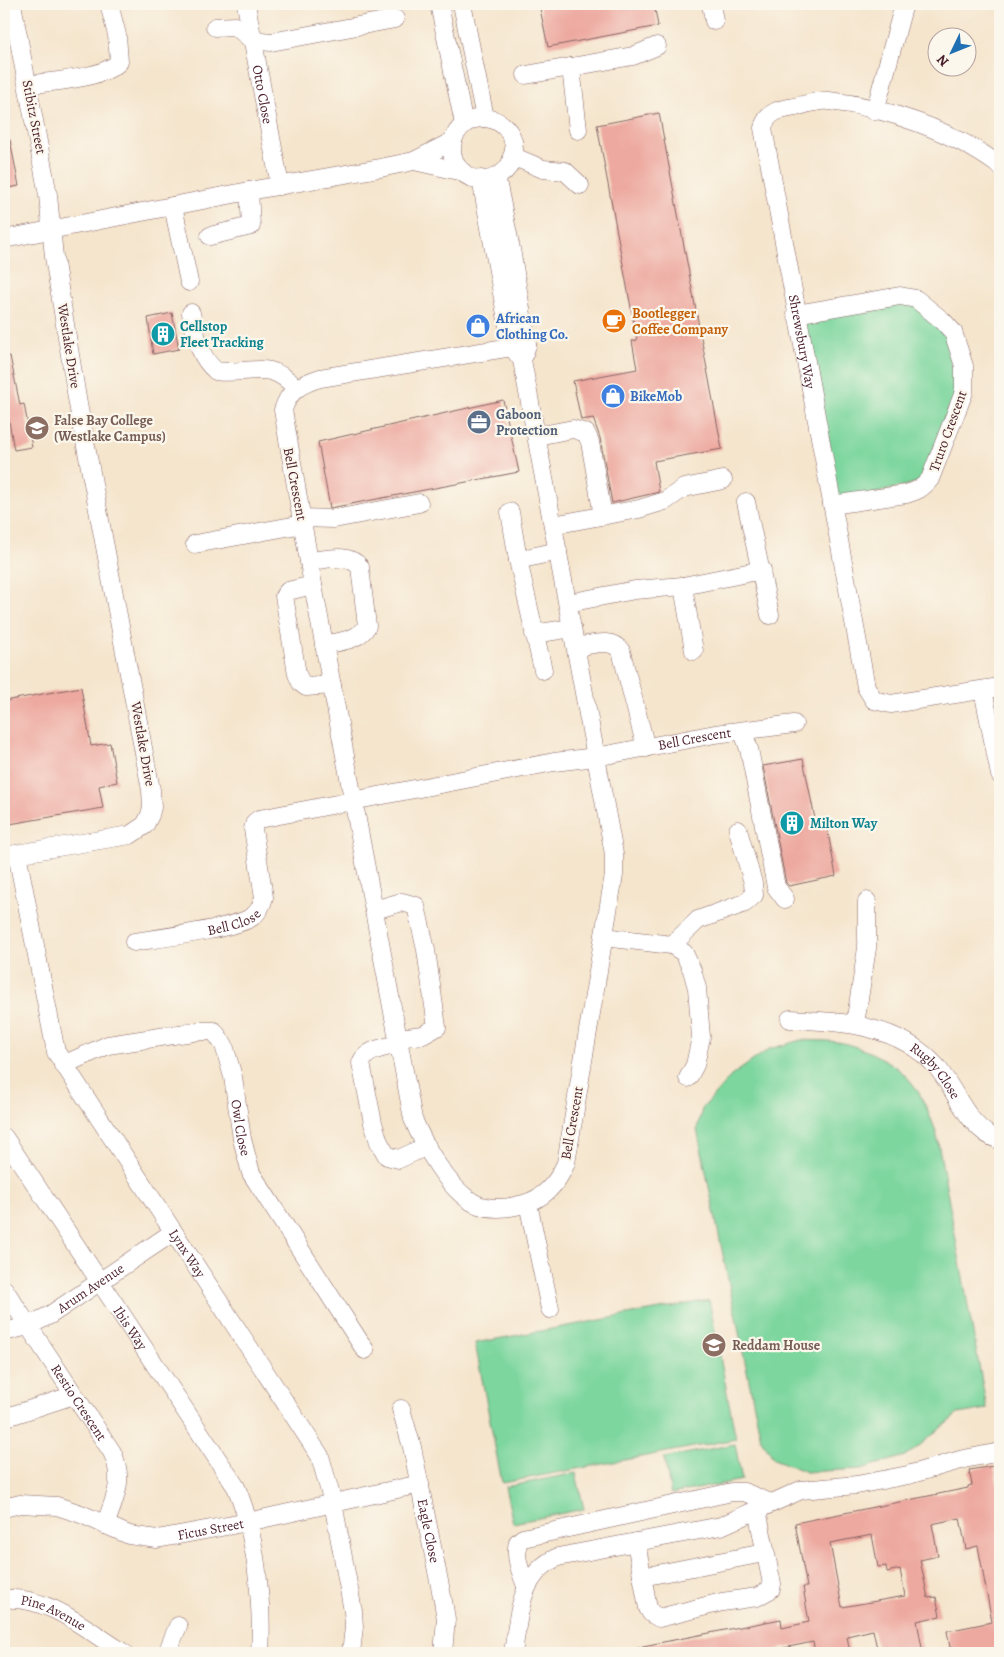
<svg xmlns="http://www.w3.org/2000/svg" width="1004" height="1657" font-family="Alegreya,serif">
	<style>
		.green { fill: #7bd69d; stroke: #627a64 }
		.building { fill: #eda89f; fill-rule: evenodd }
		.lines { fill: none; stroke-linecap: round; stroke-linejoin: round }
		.minor-casing { stroke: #866464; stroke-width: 19 }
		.minor { stroke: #fff; stroke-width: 18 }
		.labels { text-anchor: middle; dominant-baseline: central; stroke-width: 4.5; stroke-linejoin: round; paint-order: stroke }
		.street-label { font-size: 14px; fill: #4a1f2b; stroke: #fbf7ec }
		.food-label { font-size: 14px; font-weight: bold; fill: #c56008; stroke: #fbf7ec; text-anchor: start }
		.shop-label { font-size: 14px; font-weight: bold; fill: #366cbe; stroke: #fbf7ec; text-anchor: start }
		.culture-label { font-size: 14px; font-weight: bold; fill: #0d838f; stroke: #fbf7ec; text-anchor: start }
		.service-label { font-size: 14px; font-weight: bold; fill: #4e5e75; stroke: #fbf7ec; text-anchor: start }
		.education-label { font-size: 14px; font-weight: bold; fill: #785e54; stroke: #fbf7ec; text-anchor: start }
	</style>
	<rect width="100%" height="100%" fill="#fbf7ec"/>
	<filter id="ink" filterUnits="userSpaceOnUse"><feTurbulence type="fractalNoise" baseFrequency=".02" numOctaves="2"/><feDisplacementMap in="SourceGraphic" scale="10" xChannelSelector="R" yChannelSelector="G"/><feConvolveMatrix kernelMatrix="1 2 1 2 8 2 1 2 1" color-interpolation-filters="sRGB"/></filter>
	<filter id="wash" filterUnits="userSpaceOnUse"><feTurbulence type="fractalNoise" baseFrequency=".0096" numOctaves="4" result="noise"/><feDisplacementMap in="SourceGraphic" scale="20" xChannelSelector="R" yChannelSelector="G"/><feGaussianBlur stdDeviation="1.12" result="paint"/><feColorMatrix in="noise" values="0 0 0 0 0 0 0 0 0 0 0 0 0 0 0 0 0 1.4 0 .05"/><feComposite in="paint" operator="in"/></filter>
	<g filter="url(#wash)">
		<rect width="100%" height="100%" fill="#f5e5cd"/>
		<!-- green -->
		<path class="green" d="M 900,296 L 943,321 L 964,366 L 930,479 L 832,505 L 796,314 Z
			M 801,1040 C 815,1041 830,1040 843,1043 C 867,1049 897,1063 912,1083 C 923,1096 929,1115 936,1131 L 987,1409 L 958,1414 L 908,1455 L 861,1469 L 806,1472 L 774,1459 L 761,1439 L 697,1129 L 702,1109 L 731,1076 L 769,1049 Z
			M 709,1300 L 736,1439 L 502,1483 L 475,1343 Z
			M 735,1444 L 742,1480 L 671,1494 L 664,1458 Z
			M 576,1473 L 584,1509 L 513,1523 L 505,1487 Z"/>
		<g id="blocks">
			<!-- building -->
			<path class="building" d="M 539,4 L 654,4 L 658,26 L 548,47 Z
				M 659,113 L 722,449 L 654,461 L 659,492 L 612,503 L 600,438 L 593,418 L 581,420 L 573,381 L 637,369 L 632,341 L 637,340 L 597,125 Z
				M 10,140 L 19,186 L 4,189 L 4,141 Z
				M 172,313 L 179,349 L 153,354 L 148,318 Z
				M 4,356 L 10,356 L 20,405 L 24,404 L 32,447 L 14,450 L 7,409 L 4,409 Z
				M 503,400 L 519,472 L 330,508 L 318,442 Z
				M 81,687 L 91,746 L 110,743 L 117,782 L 99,786 L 103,808 L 4,825 L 4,701 Z
				M 803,759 L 817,829 L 827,827 L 836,876 L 789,886 L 786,883 L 763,766 Z
				M 994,1466 L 1000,1496 L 1000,1653 L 951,1653 L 947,1631 L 992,1622 L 978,1546 L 966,1549 L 960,1518 L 932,1524 L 938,1556 L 920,1560 L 928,1598 L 936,1597 L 940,1616 L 917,1621 L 923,1653 L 878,1653 L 873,1630 L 847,1636 L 850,1653 L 815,1653 L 813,1642 L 774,1650 L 775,1653 L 638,1653 L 638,1647 L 781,1619 L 782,1628 L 809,1622 L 803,1587 L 807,1587 L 795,1523 L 968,1488 L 968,1486 L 972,1485 L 969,1470 ZM 872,1535 L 878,1567 L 886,1566 L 887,1572 L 900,1569 L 905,1596 L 842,1607 L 830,1543 Z"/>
		</g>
	</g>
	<g filter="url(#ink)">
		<use href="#blocks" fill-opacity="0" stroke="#866464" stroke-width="1"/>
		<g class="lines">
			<defs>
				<g id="minor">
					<path id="s1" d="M 246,4 L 280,186"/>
					<path d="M 439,4 L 464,124"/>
					<path d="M 462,4 L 485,118"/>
					<path d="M 711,4 L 714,21"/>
					<path d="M 215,27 L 235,26 L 252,40 L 271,42 L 395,19"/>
					<path d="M 571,67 L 578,130"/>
					<path d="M 526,75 L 633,56 L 657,46"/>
					<path d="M 28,85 C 52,81 102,79 119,62 L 117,35 L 109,4"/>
					<path d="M 875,111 L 904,4"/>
					<circle cx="483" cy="149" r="31"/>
					<path d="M 512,156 L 543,169 L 565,171 L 580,185"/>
					<path d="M 414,161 L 463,172"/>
					<path id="s2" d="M 1000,166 C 955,132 886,107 829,101 C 818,100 806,104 795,107 C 781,109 767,111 763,128 L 866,687 L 874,700 L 891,704 L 1000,687"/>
					<path d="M 496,176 L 511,249 L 527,345 L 524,354"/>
					<path d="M 481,179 L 512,347 L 522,360 L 614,854 L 614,875 L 566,1163 C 558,1182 545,1198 524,1204 C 509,1208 490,1210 476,1204 C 449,1191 424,1145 413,1119 L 313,585 L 283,410 C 289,390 301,384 320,378 L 512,347 L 527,345"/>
					<path d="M 173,206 L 189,282"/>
					<path d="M 210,236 L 251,226 L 249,191"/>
					<path d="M 4,239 L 249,191 L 380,168 L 414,161 L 453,141"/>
					<path d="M 191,313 C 196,335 198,356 216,371 C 250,376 268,357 296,388"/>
					<path d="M 796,314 L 900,296 L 916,299 L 943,321 L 953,332 L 964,366 L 964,392 L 930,479 C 923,488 917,491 906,494 L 832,505"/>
					<path d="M 537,436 L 573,429 L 586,433 L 590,442 L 603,516"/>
					<path d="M 746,502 L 770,615"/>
					<path d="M 510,512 L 518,560 L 543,670"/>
					<path d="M 301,518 L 334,519 L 419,503"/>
					<path d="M 553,525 L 639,509 L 665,501 L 684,488 L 723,480"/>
					<path d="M 195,544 L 303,524"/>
					<path d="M 518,560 L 558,551"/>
					<path d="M 309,561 C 326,560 348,552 360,567 L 367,626 C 358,641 340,641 324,645"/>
					<path d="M 313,585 L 288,591 L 284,596 L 297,674 L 301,683 L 306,687 L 332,685"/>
					<path d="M 683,586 L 694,651"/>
					<path d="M 568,603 L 635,590 L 683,586 L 762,570"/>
					<path d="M 534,634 L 572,628"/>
					<path d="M 576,647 C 592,645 611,637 621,651 L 646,748"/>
					<path d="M 983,690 L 1000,775"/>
					<path d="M 743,732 L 749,749 L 776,887 L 785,899"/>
					<path id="s3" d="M 17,854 L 56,1052 L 320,1456 L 333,1503 L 353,1611 L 354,1627 L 351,1653"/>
					<path d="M 4,856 L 130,835 L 145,825 L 150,815 L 152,807 L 151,790 L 78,404 L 54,257 L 48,195 L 12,4"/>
					<path d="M 374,910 L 402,902 L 416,906 L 426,950 L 437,1027 L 423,1035 L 397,1038"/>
					<path d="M 604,937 L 672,945 L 684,953 L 692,970 L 697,988 L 701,1037 L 695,1065 L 688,1078"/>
					<path id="s4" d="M 134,942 C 159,938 234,929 252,917 C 259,912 262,905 264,897 L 253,829 L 255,822 L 259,819 L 554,762 L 596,757 L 715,734 L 794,724"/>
					<path d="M 672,945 L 698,920 L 745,903 L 754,895 L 753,883 L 738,830"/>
					<path id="s5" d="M 790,1019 C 842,1022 898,1024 936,1066 C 956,1089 968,1131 1000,1140"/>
					<path d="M 855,1024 L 867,948 L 867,901"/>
					<path d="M 398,1044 C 385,1048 366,1049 361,1063 L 373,1123 L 379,1142 L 387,1156 L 399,1159 L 427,1146"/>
					<path id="s6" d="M 63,1065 L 108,1045 L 199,1031 L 214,1031 L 224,1045 L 233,1077 L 242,1139 L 251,1173 L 365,1350"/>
					<path id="s7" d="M 4,1137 L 236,1487 C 256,1533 263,1603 260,1653"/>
					<path d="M 528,1203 L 550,1309"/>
					<path id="s8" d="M 4,1289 L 112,1452 C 125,1480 115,1498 105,1525"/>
					<path id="s9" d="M 4,1332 L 28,1326 L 50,1315 L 172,1233"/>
					<path id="s10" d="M 401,1409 L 412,1447 L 443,1601 L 446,1619 L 443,1653"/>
					<path d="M 4,1418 L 74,1395"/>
					<path id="s11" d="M 4,1508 L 20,1504 L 57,1506 L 81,1514 L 129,1535 L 157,1539 L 248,1522 L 420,1484"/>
					<path d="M 636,1542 L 648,1608 L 651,1613 L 659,1618 L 722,1602 L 757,1597 L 771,1589 L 772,1584 L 757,1510"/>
					<path d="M 642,1577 L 764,1553"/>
					<path d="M 526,1586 C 521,1573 514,1556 518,1542 L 523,1538 L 732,1492 L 744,1492 L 771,1503"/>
					<path id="s12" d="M 4,1599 C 48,1595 88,1631 124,1653"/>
					<path d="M 167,1653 L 178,1626"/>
					<path d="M 513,1653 C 519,1616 519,1574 558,1557 L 721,1526 L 801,1490 L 857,1485 L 908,1475 L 964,1459 L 1000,1452"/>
				</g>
			</defs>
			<!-- minor casing -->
			<use href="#minor" class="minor-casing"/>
			<!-- minor -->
			<use href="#minor" class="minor"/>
		</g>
	</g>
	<!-- icons -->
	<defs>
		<symbol id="cafe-disc" viewBox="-11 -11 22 22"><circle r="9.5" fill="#e8710a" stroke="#fbf7ec"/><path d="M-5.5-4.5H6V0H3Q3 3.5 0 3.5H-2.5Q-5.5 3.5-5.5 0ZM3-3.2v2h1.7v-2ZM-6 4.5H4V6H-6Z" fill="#fff"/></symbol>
		<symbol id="shop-disc" viewBox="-11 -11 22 22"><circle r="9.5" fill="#3f7fe0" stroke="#fbf7ec"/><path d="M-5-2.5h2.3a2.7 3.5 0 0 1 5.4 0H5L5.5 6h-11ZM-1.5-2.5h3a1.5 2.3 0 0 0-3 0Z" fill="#fff"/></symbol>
		<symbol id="building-disc" viewBox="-11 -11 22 22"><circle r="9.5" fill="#0f9aa8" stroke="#fbf7ec"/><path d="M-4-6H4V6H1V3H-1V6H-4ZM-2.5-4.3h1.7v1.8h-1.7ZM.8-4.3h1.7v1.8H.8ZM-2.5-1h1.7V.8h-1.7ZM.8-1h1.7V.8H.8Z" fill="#fff"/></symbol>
		<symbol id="office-disc" viewBox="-11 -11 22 22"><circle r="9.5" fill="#5c6f8a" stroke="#fbf7ec"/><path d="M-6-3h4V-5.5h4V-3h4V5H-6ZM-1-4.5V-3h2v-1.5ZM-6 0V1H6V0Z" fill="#fff"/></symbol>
		<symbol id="university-disc" viewBox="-11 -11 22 22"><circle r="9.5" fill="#8d6e63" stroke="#fbf7ec"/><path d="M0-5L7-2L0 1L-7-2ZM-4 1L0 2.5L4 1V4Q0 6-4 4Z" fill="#fff"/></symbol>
		<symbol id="school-disc" viewBox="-11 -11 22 22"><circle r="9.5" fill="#8d6e63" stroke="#fbf7ec"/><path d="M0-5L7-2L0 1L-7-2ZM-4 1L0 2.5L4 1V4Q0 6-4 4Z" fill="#fff"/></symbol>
	</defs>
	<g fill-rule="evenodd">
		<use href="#cafe-disc" x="600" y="307" width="28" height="28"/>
		<use href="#shop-disc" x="464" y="312" width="28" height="28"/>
		<use href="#building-disc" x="149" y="320" width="28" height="28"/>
		<use href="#shop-disc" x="599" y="382" width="28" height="28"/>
		<use href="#office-disc" x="465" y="408" width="28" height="28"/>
		<use href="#university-disc" x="23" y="414" width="28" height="28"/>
		<use href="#building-disc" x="778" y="809" width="28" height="28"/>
		<use href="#school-disc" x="700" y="1331" width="28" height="28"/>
	</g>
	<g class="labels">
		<!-- street labels -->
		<g class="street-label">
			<text stroke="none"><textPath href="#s1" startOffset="92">Otto Close</textPath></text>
			<text transform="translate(34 117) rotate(79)">Stibitz Street</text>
			<text stroke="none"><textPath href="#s2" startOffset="478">Shrewsbury Way</textPath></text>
			<text transform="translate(69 346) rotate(81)">Westlake Drive</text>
			<text transform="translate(948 431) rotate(-70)">Truro Crescent</text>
			<text transform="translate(295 484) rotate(79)">Bell Crescent</text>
			<text stroke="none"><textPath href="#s4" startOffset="669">Bell Crescent</textPath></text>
			<text transform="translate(143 744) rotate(80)">Westlake Drive</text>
			<text stroke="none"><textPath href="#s4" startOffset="102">Bell Close</textPath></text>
			<text stroke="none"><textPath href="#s5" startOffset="161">Rugby Close</textPath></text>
			<text transform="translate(572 1123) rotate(-80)">Bell Crescent</text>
			<text stroke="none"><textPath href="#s6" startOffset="258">Owl Close</textPath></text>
			<text stroke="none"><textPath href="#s3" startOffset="442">Lynx Way</textPath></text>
			<text stroke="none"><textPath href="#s9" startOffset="98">Arum Avenue</textPath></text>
			<text stroke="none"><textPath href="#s7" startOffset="229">Ibis Way</textPath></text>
			<text stroke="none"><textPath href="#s8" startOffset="136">Restio Crescent</textPath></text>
			<text stroke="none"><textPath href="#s11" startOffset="214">Ficus Street</textPath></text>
			<text stroke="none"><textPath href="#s10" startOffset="125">Eagle Close</textPath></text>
			<text stroke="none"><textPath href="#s12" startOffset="52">Pine Avenue</textPath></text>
		</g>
		<!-- food labels -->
		<g class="food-label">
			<text x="632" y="313">Bootlegger<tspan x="632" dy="16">Coffee Company</tspan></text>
		</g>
		<!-- shop labels -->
		<g class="shop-label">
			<text x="496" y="318">African<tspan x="496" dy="16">Clothing Co.</tspan></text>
			<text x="630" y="396">BikeMob</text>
		</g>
		<!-- culture labels -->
		<g class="culture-label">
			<text x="180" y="326">Cellstop<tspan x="180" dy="16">Fleet Tracking</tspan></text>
			<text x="810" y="823">Milton Way</text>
		</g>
		<!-- service labels -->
		<g class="service-label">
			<text x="496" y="414">Gaboon<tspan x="496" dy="16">Protection</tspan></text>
		</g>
		<!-- education labels -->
		<g class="education-label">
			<text x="54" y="420">False Bay College<tspan x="54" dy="16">(Westlake Campus)</tspan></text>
			<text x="732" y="1345">Reddam House</text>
		</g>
	</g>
	<!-- margin -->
	<rect width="1004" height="1657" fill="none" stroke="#fbf7ec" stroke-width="20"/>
	<!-- north arrow -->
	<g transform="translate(952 52) rotate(227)"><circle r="24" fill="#fbf7ec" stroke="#b4a19f"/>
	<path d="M0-4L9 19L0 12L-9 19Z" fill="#1f6fb2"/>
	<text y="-8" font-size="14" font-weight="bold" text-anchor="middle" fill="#4a1f2b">N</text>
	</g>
</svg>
